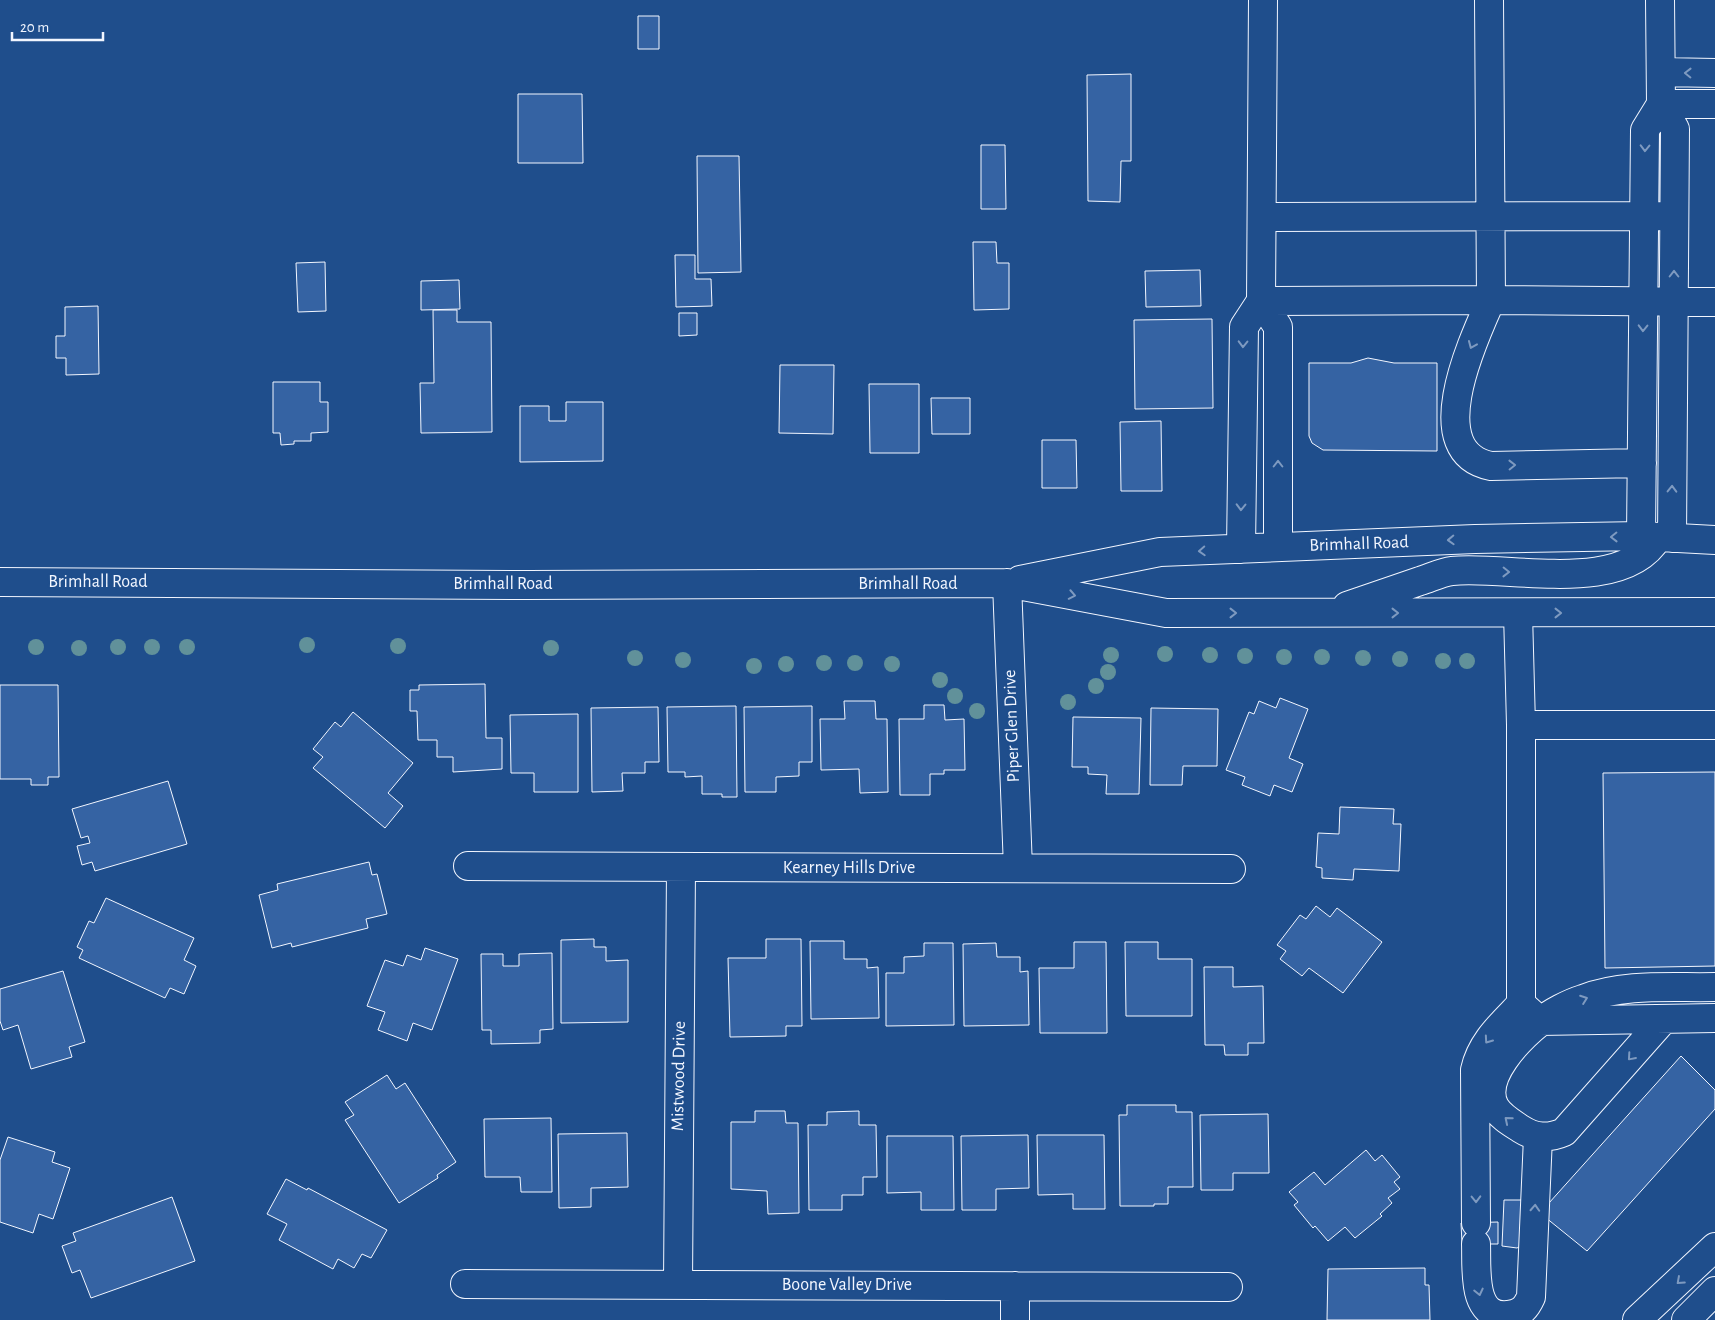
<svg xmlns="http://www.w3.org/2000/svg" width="1715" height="1320" font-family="'Alegreya Sans',sans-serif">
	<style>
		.building { fill: #3563a3; stroke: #f2f6ff }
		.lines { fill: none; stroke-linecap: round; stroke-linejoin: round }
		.minor-casing { stroke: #f2f6ff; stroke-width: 30 }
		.major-casing { stroke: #f2f6ff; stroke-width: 30 }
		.minor { stroke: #1f4e8c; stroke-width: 28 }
		.major { stroke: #1f4e8c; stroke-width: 28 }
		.tree { fill: #61919a }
		.oneway { stroke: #7e9ac0 }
		.labels { text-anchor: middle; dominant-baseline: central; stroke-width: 4; stroke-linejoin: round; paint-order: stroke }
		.street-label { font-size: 18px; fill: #f2f6ff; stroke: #1f4e8c }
	</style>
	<rect width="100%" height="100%" fill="#1f4e8c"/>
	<!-- building -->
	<path class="building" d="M 638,16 L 659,16 L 659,49 L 638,49 Z
		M 1131,74 L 1131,161 L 1121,161 L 1120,202 L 1088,201 L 1087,75 Z
		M 518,94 L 582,94 L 583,163 L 518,163 Z
		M 981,145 L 1005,145 L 1006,209 L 981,209 Z
		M 697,156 L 739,156 L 741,272 L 698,273 Z
		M 973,242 L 996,242 L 997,263 L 1009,263 L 1009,309 L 974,310 Z
		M 675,255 L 695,255 L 695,279 L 711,279 L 712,306 L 676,307 Z
		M 325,262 L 326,311 L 298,312 L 296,263 Z
		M 1200,270 L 1201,306 L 1146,307 L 1145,271 Z
		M 459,280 L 460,309 L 421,310 L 421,281 Z
		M 98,306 L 99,374 L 66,375 L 66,358 L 56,358 L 56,336 L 65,336 L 65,307 Z
		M 433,310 L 457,310 L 457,322 L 491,322 L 492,432 L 421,433 L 420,383 L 434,383 Z
		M 679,313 L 697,313 L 697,335 L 679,336 Z
		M 1212,319 L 1213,408 L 1135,409 L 1134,320 Z
		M 1368,358 L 1394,363 L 1437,363 L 1437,451 L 1323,450 L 1312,443 L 1309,436 L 1309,363 L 1351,363 Z
		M 780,365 L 834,365 L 833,434 L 779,433 Z
		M 273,382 L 320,382 L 320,402 L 328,402 L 328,432 L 311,433 L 311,441 L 294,441 L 294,444 L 281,445 L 280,433 L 273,433 Z
		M 869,384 L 919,384 L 919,453 L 870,453 Z
		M 931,398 L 970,398 L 970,434 L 932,434 Z
		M 566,402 L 603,402 L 603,461 L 520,462 L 520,406 L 549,406 L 549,421 L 566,421 Z
		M 1161,421 L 1162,491 L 1121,491 L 1120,422 Z
		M 1042,440 L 1076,440 L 1077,488 L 1042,488 Z
		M 485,684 L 486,738 L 502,738 L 502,769 L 453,772 L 453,757 L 437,757 L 437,740 L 418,740 L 417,711 L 410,711 L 410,690 L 419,690 L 419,685 Z
		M 0,685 L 58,685 L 59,777 L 48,777 L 48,785 L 31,785 L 31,779 L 0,779 Z
		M 1280,698 L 1308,709 L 1289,758 L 1303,764 L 1292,792 L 1274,785 L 1270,796 L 1242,785 L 1245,777 L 1226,770 L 1249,712 L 1254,714 L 1259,701 L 1276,708 Z
		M 844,701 L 875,701 L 876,719 L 887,719 L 888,792 L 860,793 L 859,769 L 821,770 L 820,719 L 845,719 Z
		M 924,705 L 944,705 L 945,720 L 964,719 L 965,770 L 944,770 L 944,774 L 930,774 L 930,795 L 900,795 L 899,719 L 924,719 Z
		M 736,706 L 737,797 L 722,797 L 722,794 L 702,794 L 702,776 L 685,777 L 685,772 L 668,772 L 667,707 Z
		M 812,706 L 812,762 L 799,762 L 799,776 L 776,777 L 776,792 L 745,792 L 744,707 Z
		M 658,707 L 659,762 L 645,762 L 645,773 L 622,773 L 623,791 L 592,792 L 591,708 Z
		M 1151,708 L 1218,709 L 1217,766 L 1183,766 L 1182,785 L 1150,785 Z
		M 353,712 L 413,763 L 388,793 L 403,806 L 385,828 L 313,768 L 323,757 L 313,749 L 335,722 L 341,727 Z
		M 578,714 L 578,792 L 534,792 L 534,773 L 511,773 L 510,715 Z
		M 1073,717 L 1141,718 L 1139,794 L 1106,794 L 1107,775 L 1088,774 L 1088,767 L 1072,767 Z
		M 1715,772 L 1715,966 L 1605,968 L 1603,773 Z
		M 168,781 L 187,844 L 95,871 L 92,862 L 82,865 L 77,846 L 90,843 L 88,836 L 81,838 L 72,809 Z
		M 1340,807 L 1394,809 L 1393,824 L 1401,824 L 1399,871 L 1354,869 L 1353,880 L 1322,878 L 1322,868 L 1316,867 L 1318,833 L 1339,834 Z
		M 369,862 L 372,875 L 377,874 L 387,914 L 366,919 L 368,928 L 292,947 L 291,943 L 272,948 L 259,895 L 278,890 L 277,884 Z
		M 106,898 L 194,938 L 184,960 L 196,966 L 184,994 L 170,988 L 165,998 L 79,958 L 83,950 L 77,947 L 89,921 L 94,923 Z
		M 1316,906 L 1330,917 L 1337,908 L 1382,942 L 1343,993 L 1309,968 L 1302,976 L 1280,959 L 1286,951 L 1277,945 L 1300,915 L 1306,919 Z
		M 594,939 L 594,947 L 606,947 L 606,961 L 628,960 L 628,1022 L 561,1023 L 561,940 Z
		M 766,939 L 801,939 L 802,1026 L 786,1026 L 786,1036 L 730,1037 L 728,958 L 766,958 Z
		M 810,941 L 844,941 L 844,959 L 867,959 L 867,968 L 878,967 L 879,1018 L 811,1019 Z
		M 1074,942 L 1106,942 L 1107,1033 L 1040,1033 L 1039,968 L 1074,968 Z
		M 1125,942 L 1158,942 L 1158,959 L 1192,959 L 1192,1016 L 1126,1016 Z
		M 924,943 L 953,943 L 954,1025 L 886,1026 L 886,973 L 904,973 L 904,957 L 924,956 Z
		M 996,943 L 997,957 L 1020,957 L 1020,972 L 1028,971 L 1029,1025 L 964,1026 L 963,944 Z
		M 425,948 L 458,959 L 432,1030 L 413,1023 L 407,1041 L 378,1030 L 385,1012 L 367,1006 L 385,960 L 403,966 L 407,955 L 421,960 Z
		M 552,953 L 553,1029 L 540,1030 L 540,1043 L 491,1044 L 491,1030 L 482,1030 L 481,954 L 503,954 L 503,966 L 519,966 L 519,954 Z
		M 1204,967 L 1233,967 L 1233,987 L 1263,986 L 1264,1043 L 1248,1043 L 1248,1055 L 1225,1055 L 1224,1045 L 1205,1045 Z
		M 63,971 L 85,1042 L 69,1047 L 72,1057 L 31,1069 L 18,1025 L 3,1030 L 0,1021 L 0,989 Z
		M 1681,1056 L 1715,1090 L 1715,1109 L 1587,1251 L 1540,1213 Z
		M 387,1075 L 396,1089 L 405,1083 L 456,1162 L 437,1175 L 438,1178 L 399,1203 L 345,1120 L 354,1115 L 345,1102 Z
		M 1127,1105 L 1176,1105 L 1176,1112 L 1192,1112 L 1193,1187 L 1168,1187 L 1168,1204 L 1154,1204 L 1154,1206 L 1120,1206 L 1119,1115 L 1127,1115 Z
		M 755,1111 L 785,1111 L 786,1123 L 798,1123 L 799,1213 L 768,1214 L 767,1191 L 731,1189 L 731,1122 L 755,1122 Z
		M 859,1111 L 859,1125 L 876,1125 L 877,1177 L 863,1177 L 863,1195 L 842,1195 L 842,1210 L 809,1210 L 808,1125 L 827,1125 L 827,1112 Z
		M 1268,1114 L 1269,1173 L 1233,1173 L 1233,1190 L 1201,1190 L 1200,1115 Z
		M 551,1118 L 552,1192 L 521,1192 L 520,1177 L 485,1177 L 484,1119 Z
		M 627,1133 L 628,1187 L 591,1188 L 591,1207 L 559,1208 L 558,1134 Z
		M 1028,1135 L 1029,1188 L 996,1189 L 996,1210 L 962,1210 L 961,1136 Z
		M 1037,1135 L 1104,1135 L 1105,1209 L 1073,1209 L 1073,1194 L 1038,1195 Z
		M 887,1136 L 953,1136 L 954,1210 L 921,1210 L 921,1192 L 887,1193 Z
		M 8,1137 L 55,1152 L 52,1162 L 70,1168 L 53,1219 L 39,1214 L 33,1233 L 0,1222 L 0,1160 Z
		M 1366,1150 L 1375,1161 L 1382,1155 L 1400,1177 L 1394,1182 L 1400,1189 L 1388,1198 L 1392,1203 L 1380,1214 L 1382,1216 L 1355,1238 L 1345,1227 L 1328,1241 L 1315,1226 L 1313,1228 L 1294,1205 L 1298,1202 L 1289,1192 L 1314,1172 L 1325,1185 Z
		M 286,1179 L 307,1190 L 308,1188 L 387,1230 L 371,1258 L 362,1254 L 354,1268 L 338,1259 L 333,1269 L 279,1240 L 287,1224 L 267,1214 Z
		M 172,1197 L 195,1261 L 91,1298 L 80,1270 L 72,1273 L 62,1246 L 76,1241 L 73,1233 Z
		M 1504,1200 L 1522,1200 L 1521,1246 L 1517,1248 L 1502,1246 Z
		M 1498,1222 L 1498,1244 L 1462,1244 L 1461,1223 Z
		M 1425,1268 L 1425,1285 L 1429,1285 L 1430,1320 L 1327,1320 L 1328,1269 Z"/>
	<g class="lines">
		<defs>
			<path id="minor" d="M 1661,72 L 1715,73
				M 1661,104 L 1675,129 L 1672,538
				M 1661,104 L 1715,104
				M 1263,217 L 1662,216
				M 1261,301 L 1491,300 L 1489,0
				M 1261,301 L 1278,327 L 1278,547
				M 1642,463 L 1491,466 C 1420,452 1474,338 1491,300 L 1715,302
				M 1641,536 L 1645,130 L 1661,104 L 1660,0
				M 1241,549 L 1244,327 L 1261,301 L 1263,0
				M 1020,580 L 1160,552 L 1475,539 L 1641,536 L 1715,540
				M 0,582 L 528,585 L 1007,583 L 1166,613 L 1715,612
				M 1007,583 L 1018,868
				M 1347,606 C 1371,598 1396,589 1420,581 C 1430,578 1442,572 1452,571 C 1509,565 1623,596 1658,537
				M 1518,613 L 1521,725 L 1521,1004 L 1540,1021 L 1715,1018
				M 1521,725 L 1715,725
				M 468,866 L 1231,869
				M 1663,1020 L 1564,1132 C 1548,1139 1535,1138 1521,1129 C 1512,1123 1501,1117 1495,1107 C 1479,1078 1520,1038 1540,1022 C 1550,1013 1570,1003 1583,999 C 1624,983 1672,988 1715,987
				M 1476,1223 L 1475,1070 C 1481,1042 1502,1024 1521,1004
				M 1476,1244 C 1477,1268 1471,1319 1508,1315 C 1521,1314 1526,1308 1531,1297 L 1538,1137
				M 465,1284 L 1228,1287
				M 678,1285 L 681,867
				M 1015,1320 L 1015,1286"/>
			<path id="major" d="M 1637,1320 L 1715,1247
				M 1686,1320 L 1715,1291"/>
		</defs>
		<!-- minor casing -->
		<use href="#minor" class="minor-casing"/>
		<!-- major casing -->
		<use href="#major" class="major-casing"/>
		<!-- minor -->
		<use href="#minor" class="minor"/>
		<!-- major -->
		<use href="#major" class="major"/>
	</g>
	<!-- trees -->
	<g class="tree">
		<circle cx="307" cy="645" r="8"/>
		<circle cx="398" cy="646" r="8"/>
		<circle cx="36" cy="647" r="8"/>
		<circle cx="118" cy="647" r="8"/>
		<circle cx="152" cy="647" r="8"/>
		<circle cx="187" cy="647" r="8"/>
		<circle cx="79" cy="648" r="8"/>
		<circle cx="551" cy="648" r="8"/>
		<circle cx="1165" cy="654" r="8"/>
		<circle cx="1111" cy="655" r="8"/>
		<circle cx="1210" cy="655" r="8"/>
		<circle cx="1245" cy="656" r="8"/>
		<circle cx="1284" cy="657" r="8"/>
		<circle cx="1322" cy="657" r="8"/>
		<circle cx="635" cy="658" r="8"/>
		<circle cx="1363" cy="658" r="8"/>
		<circle cx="1400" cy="659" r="8"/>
		<circle cx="683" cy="660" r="8"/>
		<circle cx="1443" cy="661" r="8"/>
		<circle cx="1467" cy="661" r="8"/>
		<circle cx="824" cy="663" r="8"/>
		<circle cx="855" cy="663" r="8"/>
		<circle cx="786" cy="664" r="8"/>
		<circle cx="892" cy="664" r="8"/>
		<circle cx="754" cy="666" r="8"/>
		<circle cx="1108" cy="672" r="8"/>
		<circle cx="940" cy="680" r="8"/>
		<circle cx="1096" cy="686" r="8"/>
		<circle cx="955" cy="696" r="8"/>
		<circle cx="1068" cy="702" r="8"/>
		<circle cx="977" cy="711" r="8"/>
	</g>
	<!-- one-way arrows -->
	<defs><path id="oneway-chevron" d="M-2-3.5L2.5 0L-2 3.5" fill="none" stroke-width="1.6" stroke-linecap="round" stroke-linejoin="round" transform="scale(1.25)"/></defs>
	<g class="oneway">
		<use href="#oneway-chevron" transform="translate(1688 73) rotate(-179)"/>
		<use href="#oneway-chevron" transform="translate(1645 148) rotate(91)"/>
		<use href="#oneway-chevron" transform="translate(1674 274) rotate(-90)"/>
		<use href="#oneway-chevron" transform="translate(1643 328) rotate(91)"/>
		<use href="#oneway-chevron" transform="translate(1243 344) rotate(91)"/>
		<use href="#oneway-chevron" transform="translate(1472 345) rotate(113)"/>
		<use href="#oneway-chevron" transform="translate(1278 464) rotate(-90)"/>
		<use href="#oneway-chevron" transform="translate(1512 465) rotate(-1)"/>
		<use href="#oneway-chevron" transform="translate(1672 489) rotate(-89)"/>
		<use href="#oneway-chevron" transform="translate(1241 507) rotate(91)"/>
		<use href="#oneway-chevron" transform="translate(1614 537) rotate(179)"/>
		<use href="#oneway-chevron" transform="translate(1451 540) rotate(178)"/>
		<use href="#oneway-chevron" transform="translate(1202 551) rotate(177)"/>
		<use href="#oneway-chevron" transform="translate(1506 572) rotate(1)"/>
		<use href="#oneway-chevron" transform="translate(1072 595) rotate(11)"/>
		<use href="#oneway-chevron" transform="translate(1233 613)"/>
		<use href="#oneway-chevron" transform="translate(1395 613)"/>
		<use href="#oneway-chevron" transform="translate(1558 613)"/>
		<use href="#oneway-chevron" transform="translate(1584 999) rotate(-20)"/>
		<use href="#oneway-chevron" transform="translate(1488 1040) rotate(125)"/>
		<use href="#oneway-chevron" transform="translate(1631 1057) rotate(131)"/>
		<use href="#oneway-chevron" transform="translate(1508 1120) rotate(-140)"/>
		<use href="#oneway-chevron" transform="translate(1476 1199) rotate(89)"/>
		<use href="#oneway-chevron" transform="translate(1535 1208) rotate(-87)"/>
		<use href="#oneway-chevron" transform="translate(1680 1281) rotate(138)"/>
		<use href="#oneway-chevron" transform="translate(1479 1292) rotate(77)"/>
	</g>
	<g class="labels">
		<!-- street labels -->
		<g class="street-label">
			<text transform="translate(1359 544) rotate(-2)">Brimhall Road</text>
			<text x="98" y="582">Brimhall Road</text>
			<text x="503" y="584">Brimhall Road</text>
			<text x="908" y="584">Brimhall Road</text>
			<text transform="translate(1012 726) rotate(-92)">Piper Glen Drive</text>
			<text x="849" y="868">Kearney Hills Drive</text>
			<text transform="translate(679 1076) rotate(-89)">Mistwood Drive</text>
			<text x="847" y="1285">Boone Valley Drive</text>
		</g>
	</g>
	<!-- scale -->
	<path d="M12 32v8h91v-8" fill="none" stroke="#f2f6ff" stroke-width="2.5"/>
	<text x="20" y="32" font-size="15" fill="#f2f6ff" stroke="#1f4e8c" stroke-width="4" paint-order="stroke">20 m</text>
</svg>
